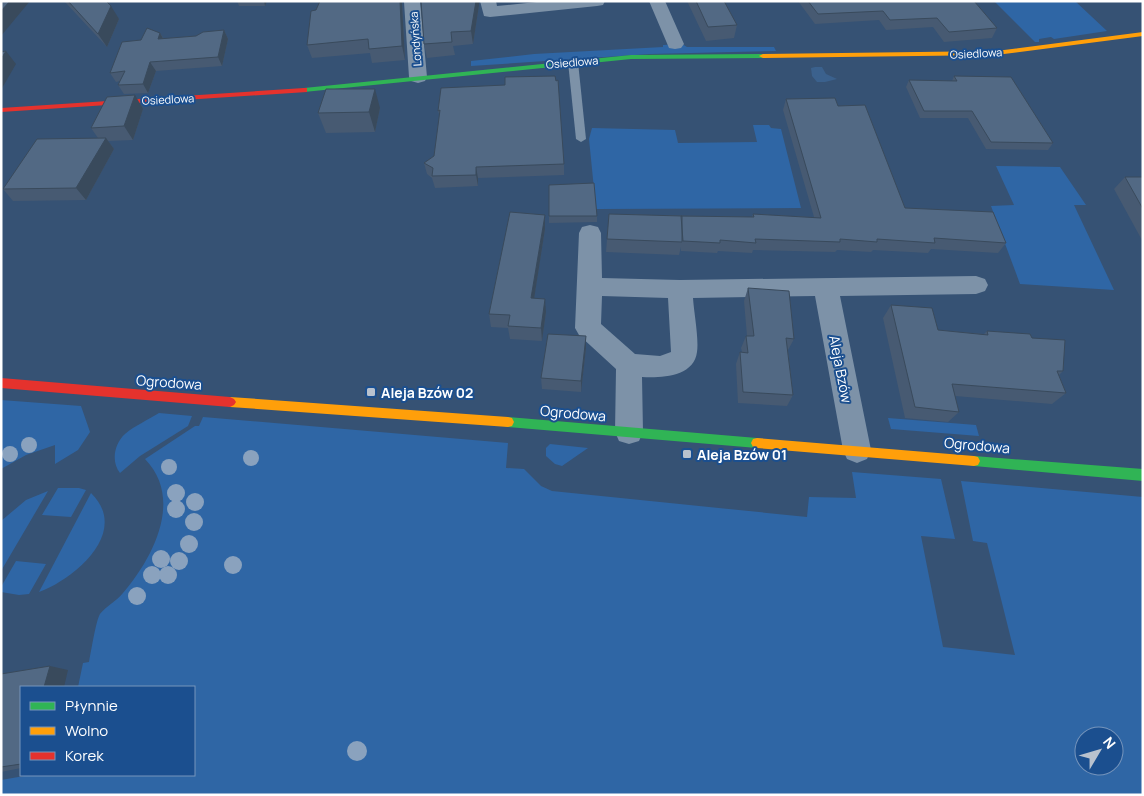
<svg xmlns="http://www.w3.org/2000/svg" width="1144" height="796" font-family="Manrope,sans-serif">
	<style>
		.green { fill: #2f66a5; fill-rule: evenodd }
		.water { fill: #3b618d }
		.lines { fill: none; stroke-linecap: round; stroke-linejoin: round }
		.lane { fill: #7d92a8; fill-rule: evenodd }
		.street { fill: #7d92a8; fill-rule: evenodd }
		.fast { fill: #30b455; fill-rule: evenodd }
		.slow { fill: #ff9f0a; fill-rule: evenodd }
		.jam { fill: #e5322d; fill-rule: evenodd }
		.tree { fill: #8aa2be }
		.wall { fill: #475a72 }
		.shaded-wall { fill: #394a5c }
		.building { fill: #526984; stroke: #394a5c }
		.poi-dot { fill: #b9c2ce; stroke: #1b4f8f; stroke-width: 2 }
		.labels { text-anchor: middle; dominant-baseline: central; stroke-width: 4; stroke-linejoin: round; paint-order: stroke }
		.far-street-label { font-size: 11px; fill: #fff; stroke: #1b4f8f }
		.street-label { font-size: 14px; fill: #fff; stroke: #1b4f8f }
		.poi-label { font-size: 14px; font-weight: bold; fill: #fff; stroke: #1b4f8f; text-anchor: start }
	</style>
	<rect width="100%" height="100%" fill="#365274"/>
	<!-- green -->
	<path class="green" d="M 994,1 L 1075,1 L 1107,31 L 1054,39 L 1051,37 L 1039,39 L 1039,42 L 1035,42 Z
		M 682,44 L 687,47 L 774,47 L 776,51 L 650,54 L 471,66 L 471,61 L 534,54 L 663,47 L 663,45 Z
		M 753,125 L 769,125 L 771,128 L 781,129 L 801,208 L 596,209 L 589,139 L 592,128 L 675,130 L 678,143 L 757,142 Z
		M 996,166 L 1060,167 L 1086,205 L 1074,205 L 1114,290 L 1020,284 L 991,206 L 1014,205 Z
		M 1,400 L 81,406 L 90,432 L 78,450 L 55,464 L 55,445 L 26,455 L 1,469 Z
		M 159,413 L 192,416 L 188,426 L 140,456 L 120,473 C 111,462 114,444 125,434 C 134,426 148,420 159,413 Z
		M 203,417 L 508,443 L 506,468 L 524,469 L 541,486 L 552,491 L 807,517 L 809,497 L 856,498 L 852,472 L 941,479 L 955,539 L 921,536 L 943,647 L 1015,655 L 987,543 L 973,541 L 961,481 L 1143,497 L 1143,795 L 1,795 L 1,780 L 30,775 L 194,775 L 194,687 L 78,687 L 83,663 L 89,662 C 91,652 96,620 100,614 C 106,606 117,601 123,593 C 153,558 184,499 145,459 L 195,426 L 199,426 ZM 1084,736 L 1114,736 L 1114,766 L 1084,766 Z
		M 888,418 L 976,425 L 979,436 L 891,429 Z
		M 550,444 L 588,448 L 562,466 L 555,464 L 546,456 L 546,448 Z
		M 58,488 L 79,488 L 86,490 L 71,517 L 42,515 Z
		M 48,491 L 1,571 L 1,521 L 26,500 Z
		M 91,493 C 131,532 74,579 39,592 Z
		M 16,561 L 46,564 L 29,594 L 19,595 L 1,592 L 1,587 Z"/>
	<!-- water -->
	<path class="water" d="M 815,67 L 822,67 L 826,74 L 837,79 L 825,82 L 817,82 L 812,76 L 811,68 Z"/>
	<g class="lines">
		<!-- lane -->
		<path class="lane" d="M 573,59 L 578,62 L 586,139 L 581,142 L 576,139 L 568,62 Z"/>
		<!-- street -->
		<path class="street" d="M 420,1 L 427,77 L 425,81 L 418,83 L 411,81 L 409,77 L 404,2 Z
			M 480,1 L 496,1 L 497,6 L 546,1 L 605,1 L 603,5 L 597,6 L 490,17 L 484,16 Z
			M 649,1 L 665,1 L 684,44 L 681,48 L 675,49 L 669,48 Z
			M 590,225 L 598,227 L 601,233 L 602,278 L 680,280 L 976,276 L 985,279 L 988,285 L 985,291 L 976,294 L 840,296 L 871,450 L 867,459 L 857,463 L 847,459 L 843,450 L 815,296 L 693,298 C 694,313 699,339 697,352 C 694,377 661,378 642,377 L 643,432 L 639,441 L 629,444 L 619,441 L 615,432 L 616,369 L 579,335 L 575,328 L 579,233 L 582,227 ZM 602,296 L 668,298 L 671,352 L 660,356 L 635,354 L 601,324 Z"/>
		<!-- fast -->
		<path class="fast" d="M 763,54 L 767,56 L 766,58 L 631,59 L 304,92 L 300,90 L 304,88 L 631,55 Z
			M 508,417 L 757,438 L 761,439 L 763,443 L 761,447 L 757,448 L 508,427 L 504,426 L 502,422 L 504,418 Z
			M 974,456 L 1143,469 L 1143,481 L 974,466 L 970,465 L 968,461 L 970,457 Z"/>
		<!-- slow -->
		<path class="slow" d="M 1143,32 L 1143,36 L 996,55 L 763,58 L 759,56 L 763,54 L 996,51 Z
			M 230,397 L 508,417 L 512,418 L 514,422 L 512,426 L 508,427 L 230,407 L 226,405 L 224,402 L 226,399 Z
			M 757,438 L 974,456 L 978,457 L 980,461 L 978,465 L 974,466 L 757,448 L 753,447 L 751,443 L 753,439 Z"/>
		<!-- jam -->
		<path class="jam" d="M 304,88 L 307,88 L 307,92 L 1,112 L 1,108 Z
			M 1,378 L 230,397 L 234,399 L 236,402 L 234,405 L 230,407 L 1,388 Z"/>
	</g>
	<!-- trees -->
	<g class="tree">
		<circle cx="29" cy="445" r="8"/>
		<circle cx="10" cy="454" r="8"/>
		<circle cx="251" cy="458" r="8"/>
		<circle cx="169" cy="467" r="8"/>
		<circle cx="176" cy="493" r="9"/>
		<circle cx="195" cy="502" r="9"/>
		<circle cx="176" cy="509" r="9"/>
		<circle cx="194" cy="522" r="9"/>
		<circle cx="189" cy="544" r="9"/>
		<circle cx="161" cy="559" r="9"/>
		<circle cx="179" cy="561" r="9"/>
		<circle cx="233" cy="565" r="9"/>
		<circle cx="152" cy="575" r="9"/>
		<circle cx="168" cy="575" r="9"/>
		<circle cx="137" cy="596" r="9"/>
		<circle cx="357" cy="751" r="10"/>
	</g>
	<!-- wall -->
	<path class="wall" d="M 64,1 L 106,1 L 119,19 L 107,47 Z
		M 237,1 L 267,1 L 265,6 L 239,6 Z
		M 320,1 L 402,1 L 405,60 L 372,63 L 370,53 L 312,58 L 307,45 L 316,10 Z
		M 687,1 L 724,1 L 737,25 L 734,38 L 706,41 Z
		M 798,1 L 974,1 L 997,28 L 992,38 L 944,42 L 933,27 L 886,30 L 879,20 L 815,24 Z
		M 479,5 L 473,44 L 453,46 L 455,55 L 427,58 L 424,44 Z
		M 224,30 L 228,39 L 222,66 L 156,71 L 148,93 L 124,94 L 118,85 L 120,81 L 116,82 L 110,73 L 141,40 L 160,33 L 164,39 L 196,36 Z
		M 954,76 L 1053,143 L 1048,150 L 986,149 L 968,118 L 920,118 L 906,87 L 909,80 L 952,81 Z
		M 441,88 L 564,164 L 564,175 L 478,178 L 478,186 L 435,188 L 432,178 L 427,174 L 424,163 L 434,156 L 440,117 L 438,111 Z
		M 786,99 L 838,106 L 905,208 L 1006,243 L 998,253 L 931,249 L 928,253 L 873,250 L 871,252 L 837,250 L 835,252 L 753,250 L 752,253 L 718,251 L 717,253 L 681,251 L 681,247 L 679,255 L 606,252 L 609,214 L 752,217 L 753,214 L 814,217 L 783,110 Z
		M 380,108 L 375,132 L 326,133 L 318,113 Z
		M 143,109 L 133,140 L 108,141 L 114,149 L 86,200 L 13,201 L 3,189 L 98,138 L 91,128 Z
		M 1125,177 L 1143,177 L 1143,242 L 1114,189 Z
		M 545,215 L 545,229 L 534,298 L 546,312 L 542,341 L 510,339 L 508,328 L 491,327 L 489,314 Z
		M 549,216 L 597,216 L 597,222 L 549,223 Z
		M 748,288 L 794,339 L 788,350 L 793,395 L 787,406 L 738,403 L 736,364 L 740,352 L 742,352 L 741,348 L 746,336 L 747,336 L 744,301 Z
		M 891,305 L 938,330 L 984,334 L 987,331 L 1032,338 L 1063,371 L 1059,375 L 1066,393 L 1052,404 L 955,396 L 959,412 L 948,422 L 905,418 L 883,318 Z
		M 586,348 L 581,392 L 542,389 L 541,378 Z
		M 68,670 L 21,687 L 21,768 L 1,772 L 1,674 Z"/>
	<!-- shaded-wall -->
	<path class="shaded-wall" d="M 10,1 L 30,1 L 1,36 L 1,11 Z
		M 264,1 L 267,1 L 265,6 Z
		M 400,1 L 402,1 L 402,4 L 405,60 L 402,46 Z
		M 476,1 L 479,1 L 479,5 L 473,44 L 471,31 Z
		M 111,6 L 119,19 L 107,47 L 98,34 Z
		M 224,30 L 228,39 L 222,66 L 218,57 Z
		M 160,33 L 165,42 L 158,39 Z
		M 6,51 L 16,64 L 1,90 L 1,59 Z
		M 150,62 L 156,71 L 148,93 L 143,84 Z
		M 375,89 L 380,108 L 375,132 L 369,112 Z
		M 135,95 L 143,109 L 133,140 L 124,126 Z
		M 106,138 L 114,149 L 86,200 L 76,188 Z
		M 476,167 L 478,178 L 478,186 L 476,175 Z
		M 545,215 L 545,229 L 532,312 L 531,298 Z
		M 545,299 L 546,312 L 542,341 L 541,328 Z
		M 586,336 L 586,348 L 581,392 L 581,381 Z
		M 50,666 L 68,670 L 64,687 L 44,687 Z"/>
	<!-- building -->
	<path class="building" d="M 1,1 L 10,1 L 1,11 Z
		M 68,1 L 106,1 L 111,6 L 98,34 Z
		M 320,1 L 400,1 L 402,46 L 369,49 L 368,39 L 307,45 L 311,11 L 316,10 Z
		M 421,1 L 476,1 L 471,31 L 451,32 L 452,42 L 424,44 Z
		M 696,1 L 724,1 L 737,25 L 708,27 Z
		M 808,1 L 974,1 L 997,28 L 949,32 L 937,18 L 890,20 L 883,11 L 818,14 Z
		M 147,28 L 160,33 L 158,39 L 196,36 L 203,32 L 224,30 L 218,57 L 150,62 L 143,84 L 118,85 L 125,71 L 110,73 L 122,42 L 141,40 Z
		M 6,51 L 1,59 L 1,52 Z
		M 555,76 L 556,81 L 558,80 L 564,164 L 476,167 L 476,175 L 432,176 L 433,168 L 424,163 L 434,156 L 440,110 L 438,111 L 441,88 L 505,85 L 505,77 Z
		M 954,76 L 1011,77 L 1053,143 L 991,142 L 972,111 L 924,111 L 909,80 L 957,81 Z
		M 326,89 L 375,89 L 369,112 L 318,113 Z
		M 135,95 L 124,126 L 91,128 L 107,97 Z
		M 835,98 L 838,106 L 865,105 L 905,208 L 993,212 L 1006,243 L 934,238 L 935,243 L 877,239 L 877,242 L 840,239 L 840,242 L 755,239 L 756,243 L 720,240 L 720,243 L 683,241 L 681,216 L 754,217 L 753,214 L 821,218 L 786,99 Z
		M 106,138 L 76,188 L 3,189 L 37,139 Z
		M 1125,177 L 1143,177 L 1143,209 Z
		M 594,183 L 597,216 L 549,216 L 549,185 Z
		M 510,212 L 545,215 L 531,298 L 545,299 L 541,328 L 508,326 L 510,315 L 489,314 Z
		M 609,214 L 682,216 L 682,242 L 607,239 Z
		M 748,288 L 789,291 L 794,339 L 786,338 L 793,395 L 743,392 L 740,352 L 748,353 L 746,336 L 754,336 Z
		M 891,305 L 932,308 L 938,330 L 988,335 L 987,331 L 1030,334 L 1032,338 L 1065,340 L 1063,371 L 1057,371 L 1066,393 L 952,384 L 959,412 L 915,407 Z
		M 548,334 L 586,336 L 581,381 L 541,378 Z
		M 50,666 L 44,687 L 21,687 L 21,764 L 1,767 L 1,674 Z"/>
	<!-- markers -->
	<g class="poi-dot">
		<rect x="366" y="387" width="10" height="10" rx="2.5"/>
		<rect x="682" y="449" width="10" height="10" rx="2.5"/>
	</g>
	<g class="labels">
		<!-- far-street labels -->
		<g class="far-street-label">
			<text transform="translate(415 39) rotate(-94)">Londyńska</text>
			<text transform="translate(976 53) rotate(-3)">Osiedlowa</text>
			<text transform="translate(572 62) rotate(-5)">Osiedlowa</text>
			<text transform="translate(168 99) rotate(-3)">Osiedlowa</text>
		</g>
		<!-- street labels -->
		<g class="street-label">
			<text transform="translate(841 369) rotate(79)">Aleja Bzów</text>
			<text transform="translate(169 382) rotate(4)">Ogrodowa</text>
			<text transform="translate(573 413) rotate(5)">Ogrodowa</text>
			<text transform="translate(977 445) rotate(5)">Ogrodowa</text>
		</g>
		<!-- poi labels -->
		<g class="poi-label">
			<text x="381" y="392">Aleja Bzów 02</text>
			<text x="697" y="454">Aleja Bzów 01</text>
		</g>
	</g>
	<!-- border -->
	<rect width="1144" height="796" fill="none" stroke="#ffffff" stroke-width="5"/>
	<!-- legend -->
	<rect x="20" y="686" width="175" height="90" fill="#1b4f8f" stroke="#7695bc"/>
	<rect x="30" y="702" width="25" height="8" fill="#30b455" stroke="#7695bc"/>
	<text x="65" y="711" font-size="15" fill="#ffffff">Płynnie</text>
	<rect x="30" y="727" width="25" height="8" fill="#ff9f0a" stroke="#7695bc"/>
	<text x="65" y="736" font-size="15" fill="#ffffff">Wolno</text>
	<rect x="30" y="752" width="25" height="8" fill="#e5322d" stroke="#7695bc"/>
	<text x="65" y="761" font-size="15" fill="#ffffff">Korek</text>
	<!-- north arrow -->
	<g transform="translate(1099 751) rotate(52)"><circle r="24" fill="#1b4f8f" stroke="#7695bc"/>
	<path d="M0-4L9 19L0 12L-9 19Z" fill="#b9c2ce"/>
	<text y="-8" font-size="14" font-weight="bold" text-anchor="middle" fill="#ffffff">N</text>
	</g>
</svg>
